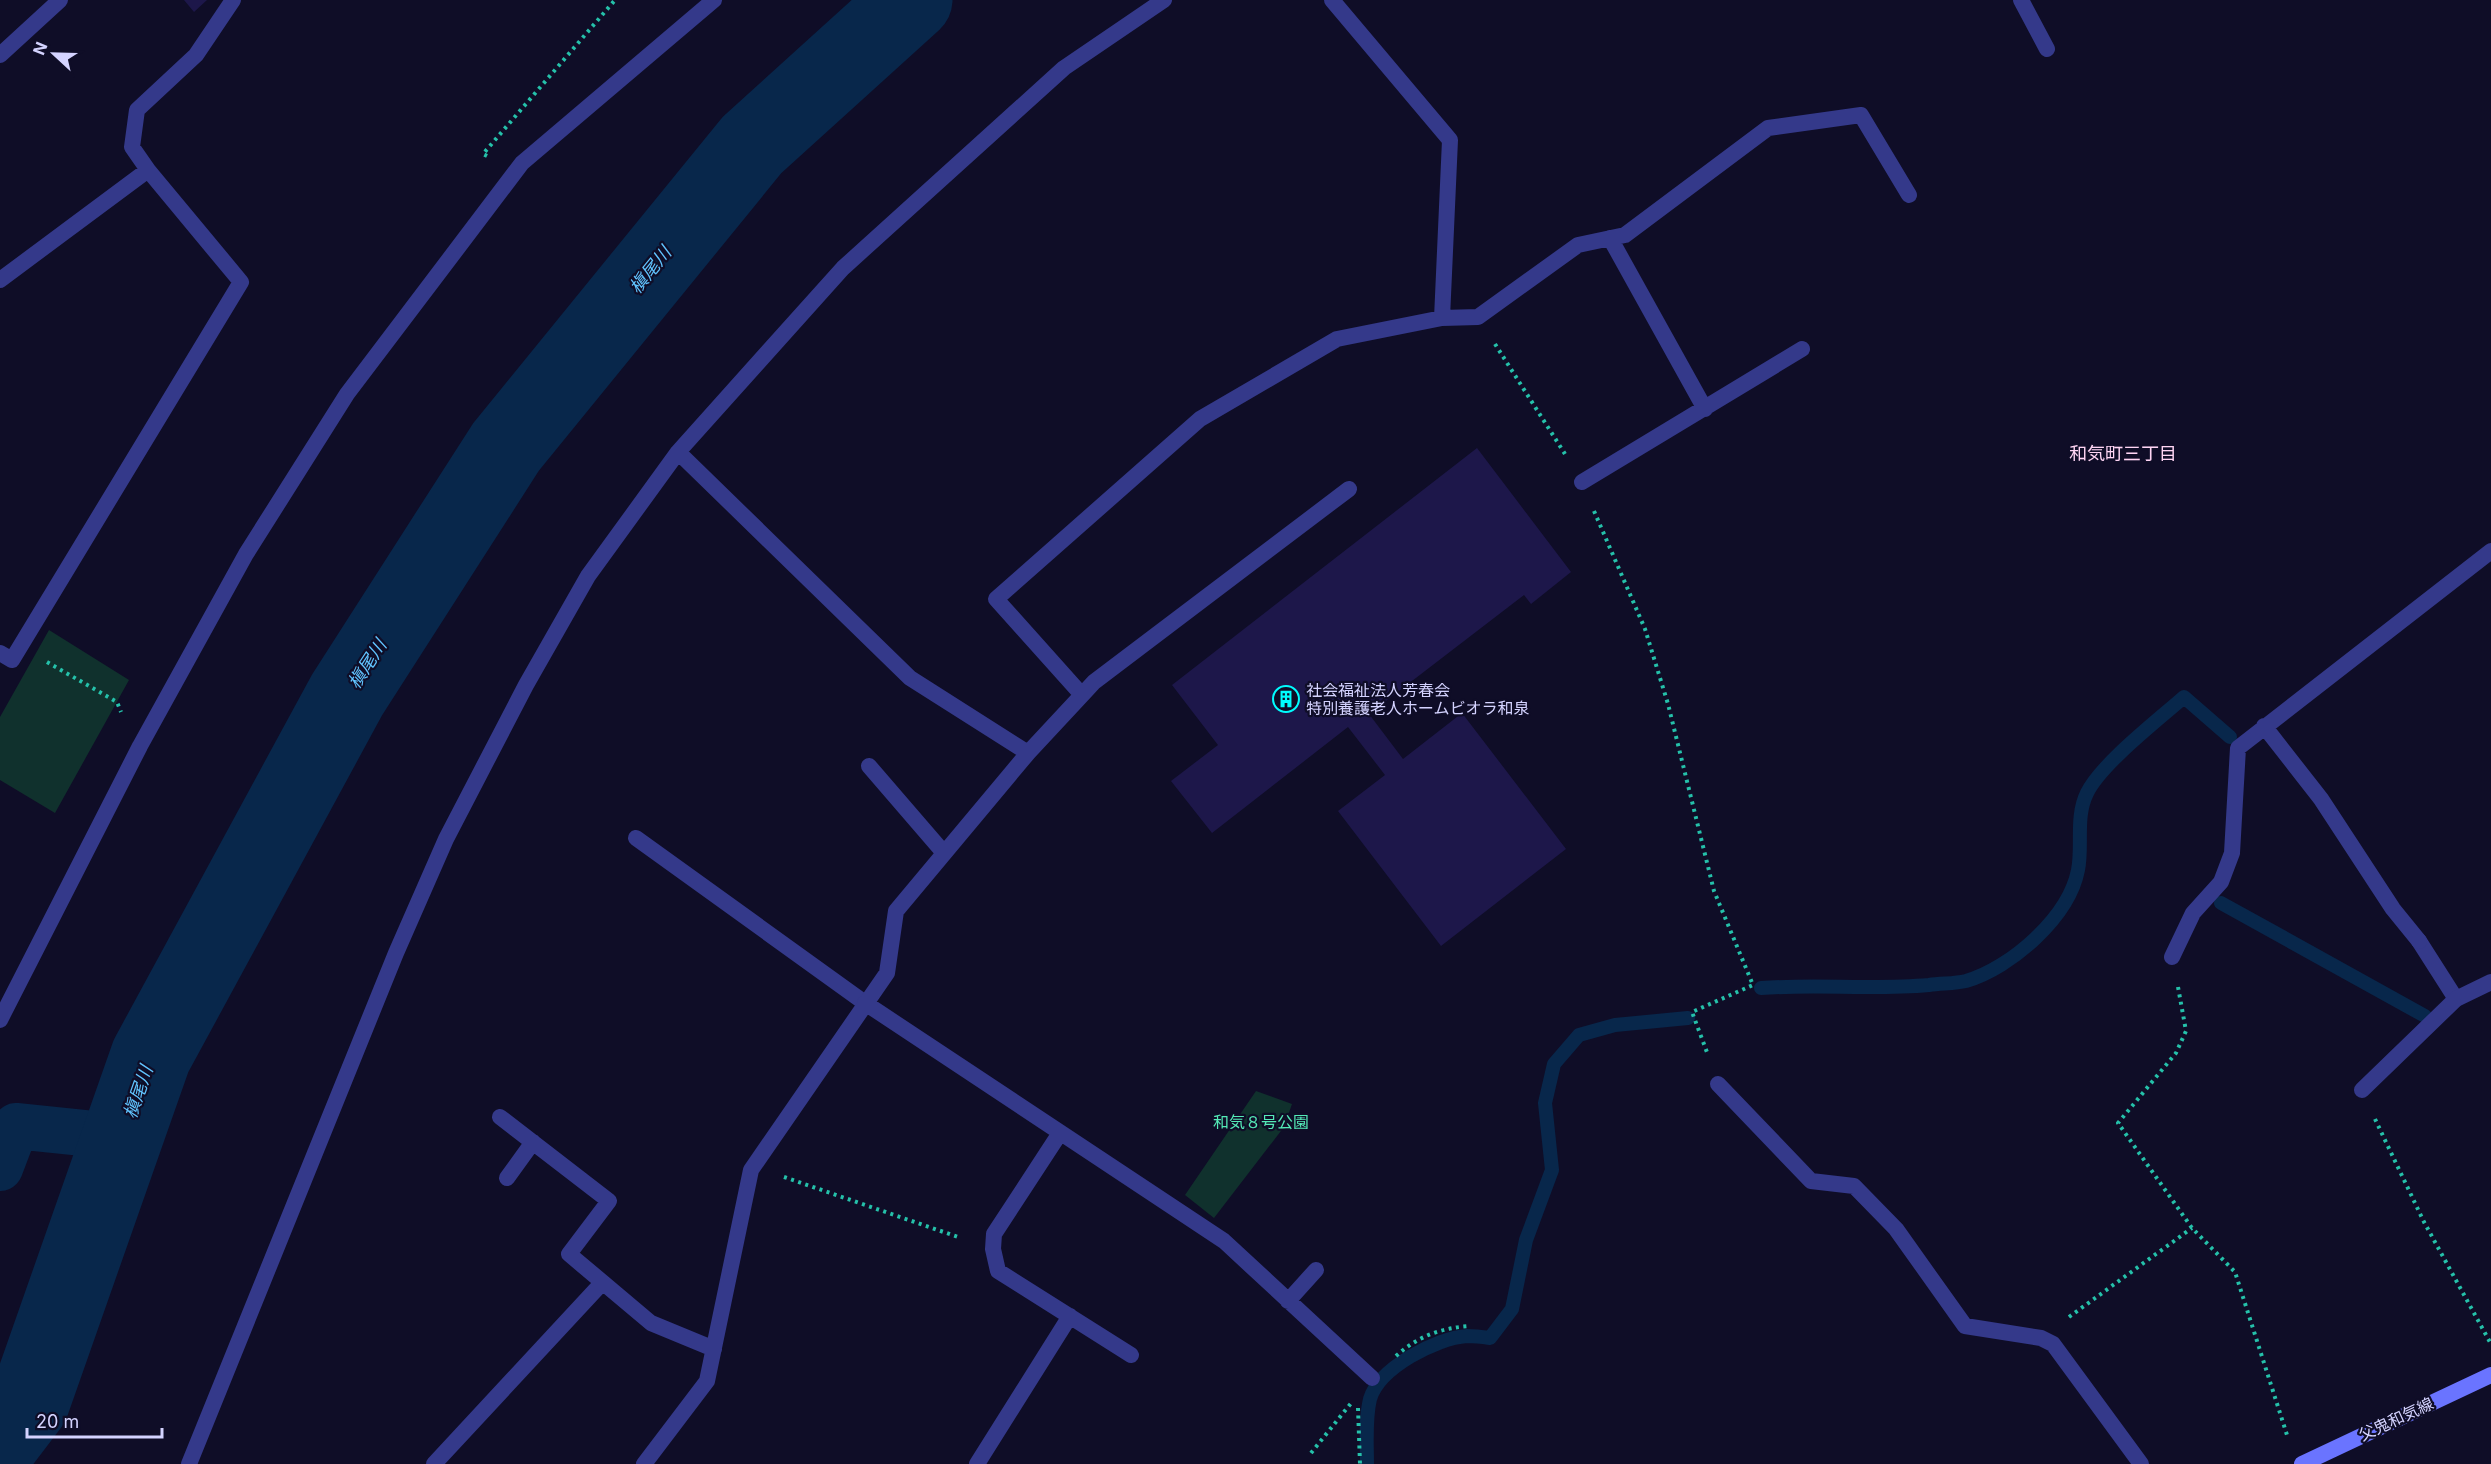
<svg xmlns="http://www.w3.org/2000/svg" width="2491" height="1464" font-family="Inter,'Noto Sans JP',sans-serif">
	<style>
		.green { fill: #10312d }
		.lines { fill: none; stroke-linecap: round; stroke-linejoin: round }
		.stream { stroke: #08274b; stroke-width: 14 }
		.canal { stroke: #08274b; stroke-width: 46 }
		.river { stroke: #08274b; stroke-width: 81 }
		.building { fill: #1d174a }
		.path { stroke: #25c1aa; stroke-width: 4; stroke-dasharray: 3 4.5; stroke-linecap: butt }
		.service { stroke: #34398a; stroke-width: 16 }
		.minor { stroke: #34398a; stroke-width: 16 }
		.secondary { stroke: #6a74ff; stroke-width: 16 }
		.labels { text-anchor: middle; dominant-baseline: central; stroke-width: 4.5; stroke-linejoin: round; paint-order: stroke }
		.poi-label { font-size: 16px; fill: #d4d3ff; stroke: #0f0d27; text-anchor: start }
		.park-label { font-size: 16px; fill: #54eab7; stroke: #0f0d27 }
		.street-label { font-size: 16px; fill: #d4d3ff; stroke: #0f0d27 }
		.water-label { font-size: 18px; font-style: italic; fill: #61c4ff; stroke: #0f0d27 }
		.neighbourhood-label { font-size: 18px; fill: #ffd5f4; stroke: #0f0d27 }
	</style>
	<rect width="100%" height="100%" fill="#0f0d27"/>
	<!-- green -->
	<path class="green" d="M 49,630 L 129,680 L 55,813 L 0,780 L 0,717 Z
		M 1256,1091 L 1292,1104 L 1284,1127 L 1214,1218 L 1185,1195 Z"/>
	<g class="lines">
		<!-- stream -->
		<path class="stream" d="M 2221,903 L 2425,1016
			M 1761,988 C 1817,984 1873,990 1929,985 C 1941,983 1954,984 1966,981 C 2011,968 2069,917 2078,870 C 2083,846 2075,817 2087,793 C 2101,764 2158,720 2184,697 L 2230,737
			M 1367,1464 C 1367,1443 1365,1420 1370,1399 C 1379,1368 1436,1338 1467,1336 C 1474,1336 1483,1337 1490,1338 L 1512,1309 L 1526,1240 L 1552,1170 L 1545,1103 L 1554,1064 L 1579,1035 L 1615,1025 L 1688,1018"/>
		<!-- canal -->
		<path class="canal" d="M 0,1168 L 16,1126 L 122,1137"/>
		<!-- river -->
		<path class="river" d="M 0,1441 L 29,1403 L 151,1056 L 347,695 L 506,447 L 752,145 L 912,0"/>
	</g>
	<!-- building -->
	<path class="building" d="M 184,0 L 207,0 L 194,12 Z
		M 1477,448 L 1571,572 L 1531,604 L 1524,595 L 1369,714 L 1403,759 L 1462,713 L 1566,849 L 1441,946 L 1338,811 L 1385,775 L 1348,727 L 1212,833 L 1171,781 L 1218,745 L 1172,685 Z"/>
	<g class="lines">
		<!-- path -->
		<path class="path" d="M 487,156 L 483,154 L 615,0
			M 1495,344 L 1565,454
			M 1594,511 L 1645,629 L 1668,704 L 1714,891 L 1753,985 L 1692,1012 L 1708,1055
			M 47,662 L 117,702 L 121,712
			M 2178,987 L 2186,1031 L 2176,1053 L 2118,1123 L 2192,1228 L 2235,1272 L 2287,1435
			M 2375,1119 L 2424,1222 L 2491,1344
			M 784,1177 L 961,1238
			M 2069,1317 L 2192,1228
			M 1396,1356 C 1418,1336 1441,1328 1470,1326
			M 1358,1408 L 1360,1464
			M 1311,1453 L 1352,1402"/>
		<!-- service -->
		<path class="service" d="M 636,838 L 865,1003
			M 2419,941 L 2456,999"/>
		<!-- minor -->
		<path class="minor" d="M 1332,0 L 1450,140 L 1442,318
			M 2021,0 L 2047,49
			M 0,55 L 60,0
			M 148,170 L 132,147 L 137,110 L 196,55 L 233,0
			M 1610,238 L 1705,409
			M 0,280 L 148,170 L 241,282 L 12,660 L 0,653
			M 678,452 L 910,678 L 1028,753
			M 1582,482 L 1802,349
			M 1082,695 L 1094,682 L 1349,489
			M 2264,726 L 2321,799 L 2393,909 L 2419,941
			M 869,766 L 944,853
			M 2172,957 L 2193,913 L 2221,882 L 2232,853 L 2238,748 L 2491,551
			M 865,1003 L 1224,1241 L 1372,1378
			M 0,1020 L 140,746 L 246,554 L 347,394 L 522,163 L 714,0
			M 1718,1084 L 1811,1181 L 1854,1186 L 1896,1229 L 1965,1326 L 2041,1338 L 2053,1344 L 2141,1464
			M 2362,1090 L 2456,999 L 2491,982
			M 500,1117 L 609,1201 L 569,1254 L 651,1323 L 714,1349
			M 1060,1133 L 994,1234 L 993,1249 L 998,1271 L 1131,1355
			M 507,1178 L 533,1142
			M 1288,1301 L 1316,1270
			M 189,1464 L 396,953 L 446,839 L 526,685 L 588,576 L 678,452 L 843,268 L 1064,68 L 1164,0
			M 434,1464 L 602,1283
			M 644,1464 L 707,1381 L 751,1170 L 887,973 L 896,911 L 1028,753 L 1082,695 L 996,599 L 1200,419 L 1337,339 L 1442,318 L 1478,317 L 1578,245 L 1625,235 L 1768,128 L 1861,115 L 1909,195
			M 977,1464 L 1070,1316"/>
		<!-- secondary -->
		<path class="secondary" d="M 2302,1464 L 2491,1375"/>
	</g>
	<!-- icons -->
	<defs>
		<symbol id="building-ring" viewBox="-11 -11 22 22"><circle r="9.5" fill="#0f0d27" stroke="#00fcfe" stroke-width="1.5"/><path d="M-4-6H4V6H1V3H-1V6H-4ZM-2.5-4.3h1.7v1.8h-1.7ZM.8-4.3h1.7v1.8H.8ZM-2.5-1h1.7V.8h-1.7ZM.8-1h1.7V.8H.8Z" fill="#00fcfe"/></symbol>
	</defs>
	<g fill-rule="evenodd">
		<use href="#building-ring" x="1271" y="684" width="30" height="30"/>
	</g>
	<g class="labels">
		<!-- poi labels -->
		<g class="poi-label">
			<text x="1306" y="690">社会福祉法人芳春会<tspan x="1306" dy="18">特別養護老人ホームビオラ和泉</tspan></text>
		</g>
		<!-- park labels -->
		<g class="park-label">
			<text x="1261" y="1122">和気８号公園</text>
		</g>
		<!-- street labels -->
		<g class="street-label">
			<text transform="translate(2396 1419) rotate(-25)">父鬼和気線</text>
		</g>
		<!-- water labels -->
		<g class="water-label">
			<text transform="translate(650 270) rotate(-51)">槇尾川</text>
			<text transform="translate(367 664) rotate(-57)">槇尾川</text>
			<text transform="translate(138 1092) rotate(-71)">槇尾川</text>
		</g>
		<!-- neighbourhood labels -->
		<g class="neighbourhood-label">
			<text x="2123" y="453">和気町三丁目</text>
		</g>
	</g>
	<!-- north arrow -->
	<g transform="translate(54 54) rotate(292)" stroke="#0f0d27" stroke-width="4.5" paint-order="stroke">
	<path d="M0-4.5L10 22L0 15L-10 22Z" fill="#d4d3ff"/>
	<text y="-9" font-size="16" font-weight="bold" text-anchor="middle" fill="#d4d3ff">N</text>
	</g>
	<!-- scale -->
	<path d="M27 1428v9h135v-9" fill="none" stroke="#d4d3ff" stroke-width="3"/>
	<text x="36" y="1428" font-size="18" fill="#d4d3ff" stroke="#0f0d27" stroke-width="4.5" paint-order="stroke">20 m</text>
</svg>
